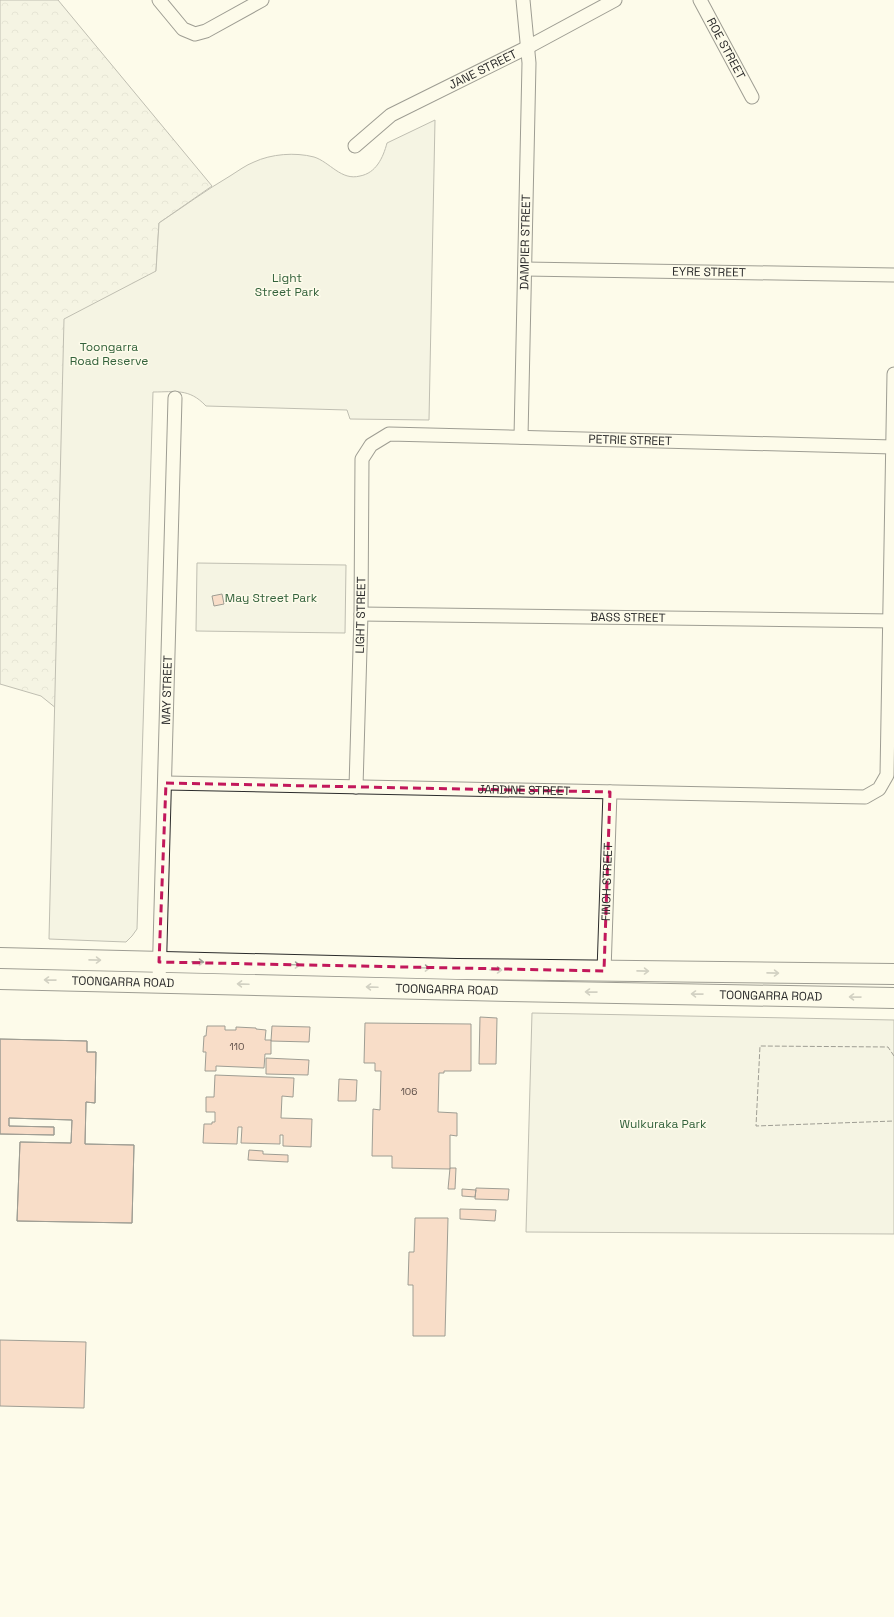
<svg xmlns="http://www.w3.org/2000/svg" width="894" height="1617" font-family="'Space Grotesk',sans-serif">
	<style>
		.forest { fill: url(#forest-crowns); stroke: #74746e }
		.park { fill: #ecebdb; stroke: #74746e }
		.building { fill: #f2b8a0; stroke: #2b2b2b }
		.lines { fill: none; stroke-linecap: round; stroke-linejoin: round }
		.minor-casing { stroke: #2b2b2b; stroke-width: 15 }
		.primary-casing { stroke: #2b2b2b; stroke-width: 22 }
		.minor { stroke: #fdfbea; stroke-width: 13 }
		.primary { stroke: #fdfbea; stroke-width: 20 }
		.fence { stroke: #2b2b2b; stroke-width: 1; stroke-dasharray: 5 2; stroke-linecap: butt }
		.oneway { stroke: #9e9d94 }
		.marked { fill: none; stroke: #c2185b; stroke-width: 3; stroke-dasharray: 8 5; stroke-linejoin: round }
		.labels { text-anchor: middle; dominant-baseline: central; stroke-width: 3; stroke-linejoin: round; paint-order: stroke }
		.number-label { font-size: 10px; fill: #5d4e48 }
		.street-label { font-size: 12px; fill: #2b2b2b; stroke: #fdfbea }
		.park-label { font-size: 12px; fill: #34623c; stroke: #fdfbea }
	</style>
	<defs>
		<pattern id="forest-crowns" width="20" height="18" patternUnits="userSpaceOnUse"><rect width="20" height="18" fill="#ecebdb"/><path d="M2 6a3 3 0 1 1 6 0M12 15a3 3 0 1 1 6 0" fill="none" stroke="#cbcabc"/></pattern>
	</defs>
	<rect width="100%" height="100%" fill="#fdfbea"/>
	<!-- forest -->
	<path class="forest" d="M 0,0 L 58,0 L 212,186 L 159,223 L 156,271 L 137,907 L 125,920 L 62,713 L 41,696 L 0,684 Z"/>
	<!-- park -->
	<path class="park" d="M 435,120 L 429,420 L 350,419 L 347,410 L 206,406 C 189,388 176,392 153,392 L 137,929 L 132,936 L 126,942 L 49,939 L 64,319 L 156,271 L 159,223 C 183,207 206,190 230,176 C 238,171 246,165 254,162 C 271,154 295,152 314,157 C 330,162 341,181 360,176 C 376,173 383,158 387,143 Z
		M 197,563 L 346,565 L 345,633 L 196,631 Z
		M 532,1013 L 894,1020 L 894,1234 L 526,1232 Z"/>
	<!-- building -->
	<path class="building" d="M 222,594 L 224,604 L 214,606 L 212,596 Z
		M 480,1017 L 497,1018 L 496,1064 L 479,1064 Z
		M 365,1023 L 471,1024 L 471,1071 L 444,1071 L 444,1073 L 439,1073 L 438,1112 L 457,1113 L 457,1136 L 450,1135 L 450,1169 L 392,1168 L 392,1156 L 372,1156 L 373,1109 L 380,1110 L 381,1071 L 375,1071 L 375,1063 L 364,1063 Z
		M 207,1026 L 225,1026 L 225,1030 L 236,1030 L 236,1027 L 256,1028 L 256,1029 L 266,1030 L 265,1040 L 271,1040 L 271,1054 L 265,1054 L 264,1068 L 216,1066 L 216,1071 L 205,1071 L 206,1052 L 203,1052 L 204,1036 L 206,1036 Z
		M 272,1026 L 310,1027 L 309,1042 L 271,1041 Z
		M 0,1039 L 87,1041 L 87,1052 L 96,1052 L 95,1103 L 86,1102 L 85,1144 L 134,1145 L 132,1223 L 17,1221 L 20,1142 L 71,1143 L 72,1120 L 9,1118 L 9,1126 L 54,1127 L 54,1135 L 0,1134 Z
		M 0,1039 L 87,1041 L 87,1052 L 96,1052 L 95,1103 L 86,1102 L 85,1144 L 134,1145 L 132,1223 L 17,1221 L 20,1142 L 71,1143 L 72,1120 L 9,1118 L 9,1126 L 54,1127 L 54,1135 L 0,1134 Z
		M 266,1058 L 309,1060 L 308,1075 L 266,1074 Z
		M 215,1075 L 294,1078 L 293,1097 L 282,1096 L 281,1118 L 312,1119 L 311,1147 L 283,1146 L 283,1135 L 280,1135 L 280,1144 L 241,1143 L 242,1127 L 238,1127 L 237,1144 L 203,1143 L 204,1124 L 212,1124 L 212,1122 L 215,1122 L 215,1112 L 206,1112 L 206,1097 L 214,1097 Z
		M 339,1079 L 357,1080 L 356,1101 L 338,1101 Z
		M 249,1150 L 263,1151 L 263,1154 L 288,1155 L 288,1162 L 248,1160 Z
		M 450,1168 L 456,1168 L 455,1189 L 448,1189 Z
		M 476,1188 L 509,1189 L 508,1200 L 475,1199 Z
		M 462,1189 L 476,1190 L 475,1197 L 462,1196 Z
		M 460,1209 L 496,1210 L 495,1221 L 460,1219 Z
		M 415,1218 L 448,1218 L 445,1336 L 413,1336 L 413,1285 L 408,1285 L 409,1252 L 414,1252 Z
		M 0,1340 L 86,1342 L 84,1408 L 0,1406 Z"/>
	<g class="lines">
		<defs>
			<g id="minor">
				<path d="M 159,0 L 183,29 L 195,34 L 206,31 L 262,0"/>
				<path id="s1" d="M 700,0 L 752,97"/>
				<path id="s2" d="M 355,146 L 391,115 L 528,47 L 615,0"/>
				<path id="s3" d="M 525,269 L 894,275"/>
				<path id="s4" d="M 521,437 L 529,63 L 523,0"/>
				<path id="s5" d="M 361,614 L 894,621"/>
				<path id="s6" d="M 166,783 L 865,797 L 879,789 L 887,775 L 894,374"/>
				<path id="s7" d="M 356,787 L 361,614 L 362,459 L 371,445 L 389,434 L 893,447"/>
				<path id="s8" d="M 604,971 L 610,792"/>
				<path id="s9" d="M 159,982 L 175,398"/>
			</g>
			<g id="primary">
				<path d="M 0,958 L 457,969 L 894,974"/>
				<path id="s10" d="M 0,979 L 509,991 L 894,998"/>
			</g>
		</defs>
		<!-- minor casing -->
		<use href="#minor" class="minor-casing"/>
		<!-- primary casing -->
		<use href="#primary" class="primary-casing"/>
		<!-- minor -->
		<use href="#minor" class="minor"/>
		<!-- primary -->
		<use href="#primary" class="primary"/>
		<!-- fence -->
		<path class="fence" d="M 894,1056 L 888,1047 L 760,1046 L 756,1126 L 894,1121"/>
	</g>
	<!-- one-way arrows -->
	<defs><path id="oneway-shaft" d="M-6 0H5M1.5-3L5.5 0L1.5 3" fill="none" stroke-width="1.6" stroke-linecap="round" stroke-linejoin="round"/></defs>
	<g class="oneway">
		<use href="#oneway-shaft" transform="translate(95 960) rotate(1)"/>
		<use href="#oneway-shaft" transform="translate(198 962) rotate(1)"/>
		<use href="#oneway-shaft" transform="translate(294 965) rotate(2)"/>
		<use href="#oneway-shaft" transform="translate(424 968) rotate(2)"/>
		<use href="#oneway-shaft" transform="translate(496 970) rotate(1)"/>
		<use href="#oneway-shaft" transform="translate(643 971) rotate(1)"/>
		<use href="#oneway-shaft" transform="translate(773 973) rotate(1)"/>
		<use href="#oneway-shaft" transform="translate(50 980) rotate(-179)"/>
		<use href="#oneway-shaft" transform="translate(243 984) rotate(-178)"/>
		<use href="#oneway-shaft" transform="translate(372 987) rotate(-178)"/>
		<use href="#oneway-shaft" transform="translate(591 992) rotate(-179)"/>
		<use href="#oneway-shaft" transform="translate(697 994) rotate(-179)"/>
		<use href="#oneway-shaft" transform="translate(855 997) rotate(-179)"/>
	</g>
	<!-- marked area -->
	<path d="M0 0H894V1617H0ZM 166,783 L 610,792 L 604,971 L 159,962 Z" fill="#fdfbea" fill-opacity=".55" fill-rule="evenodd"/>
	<path class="marked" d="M 166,783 L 610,792 L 604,971 L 159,962 Z"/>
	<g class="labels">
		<!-- number labels -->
		<g class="number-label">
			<text x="237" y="1046">110</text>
			<text x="409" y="1091">106</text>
		</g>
		<!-- street labels -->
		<g class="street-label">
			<text stroke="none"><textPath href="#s1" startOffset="55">ROE STREET</textPath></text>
			<text stroke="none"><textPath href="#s2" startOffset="150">JANE STREET</textPath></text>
			<text stroke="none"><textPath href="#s4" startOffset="195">DAMPIER STREET</textPath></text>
			<text stroke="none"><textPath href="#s3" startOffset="184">EYRE STREET</textPath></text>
			<text stroke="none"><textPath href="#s7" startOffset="607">PETRIE STREET</textPath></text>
			<text stroke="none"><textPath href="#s7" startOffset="172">LIGHT STREET</textPath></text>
			<text stroke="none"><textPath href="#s5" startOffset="267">BASS STREET</textPath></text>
			<text stroke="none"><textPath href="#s9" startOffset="292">MAY STREET</textPath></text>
			<text stroke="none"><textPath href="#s6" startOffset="358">JARDINE STREET</textPath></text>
			<text stroke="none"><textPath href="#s8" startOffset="89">FINCH STREET</textPath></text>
			<text stroke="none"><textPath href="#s10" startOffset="123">TOONGARRA ROAD</textPath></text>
			<text stroke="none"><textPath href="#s10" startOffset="447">TOONGARRA ROAD</textPath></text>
			<text stroke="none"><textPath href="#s10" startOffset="771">TOONGARRA ROAD</textPath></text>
		</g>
		<!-- park labels -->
		<g class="park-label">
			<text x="287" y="278">Light<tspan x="287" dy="14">Street Park</tspan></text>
			<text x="109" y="347">Toongarra<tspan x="109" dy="14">Road Reserve</tspan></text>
			<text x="271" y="598">May Street Park</text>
			<text x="663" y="1124">Wulkuraka Park</text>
		</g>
	</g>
</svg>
